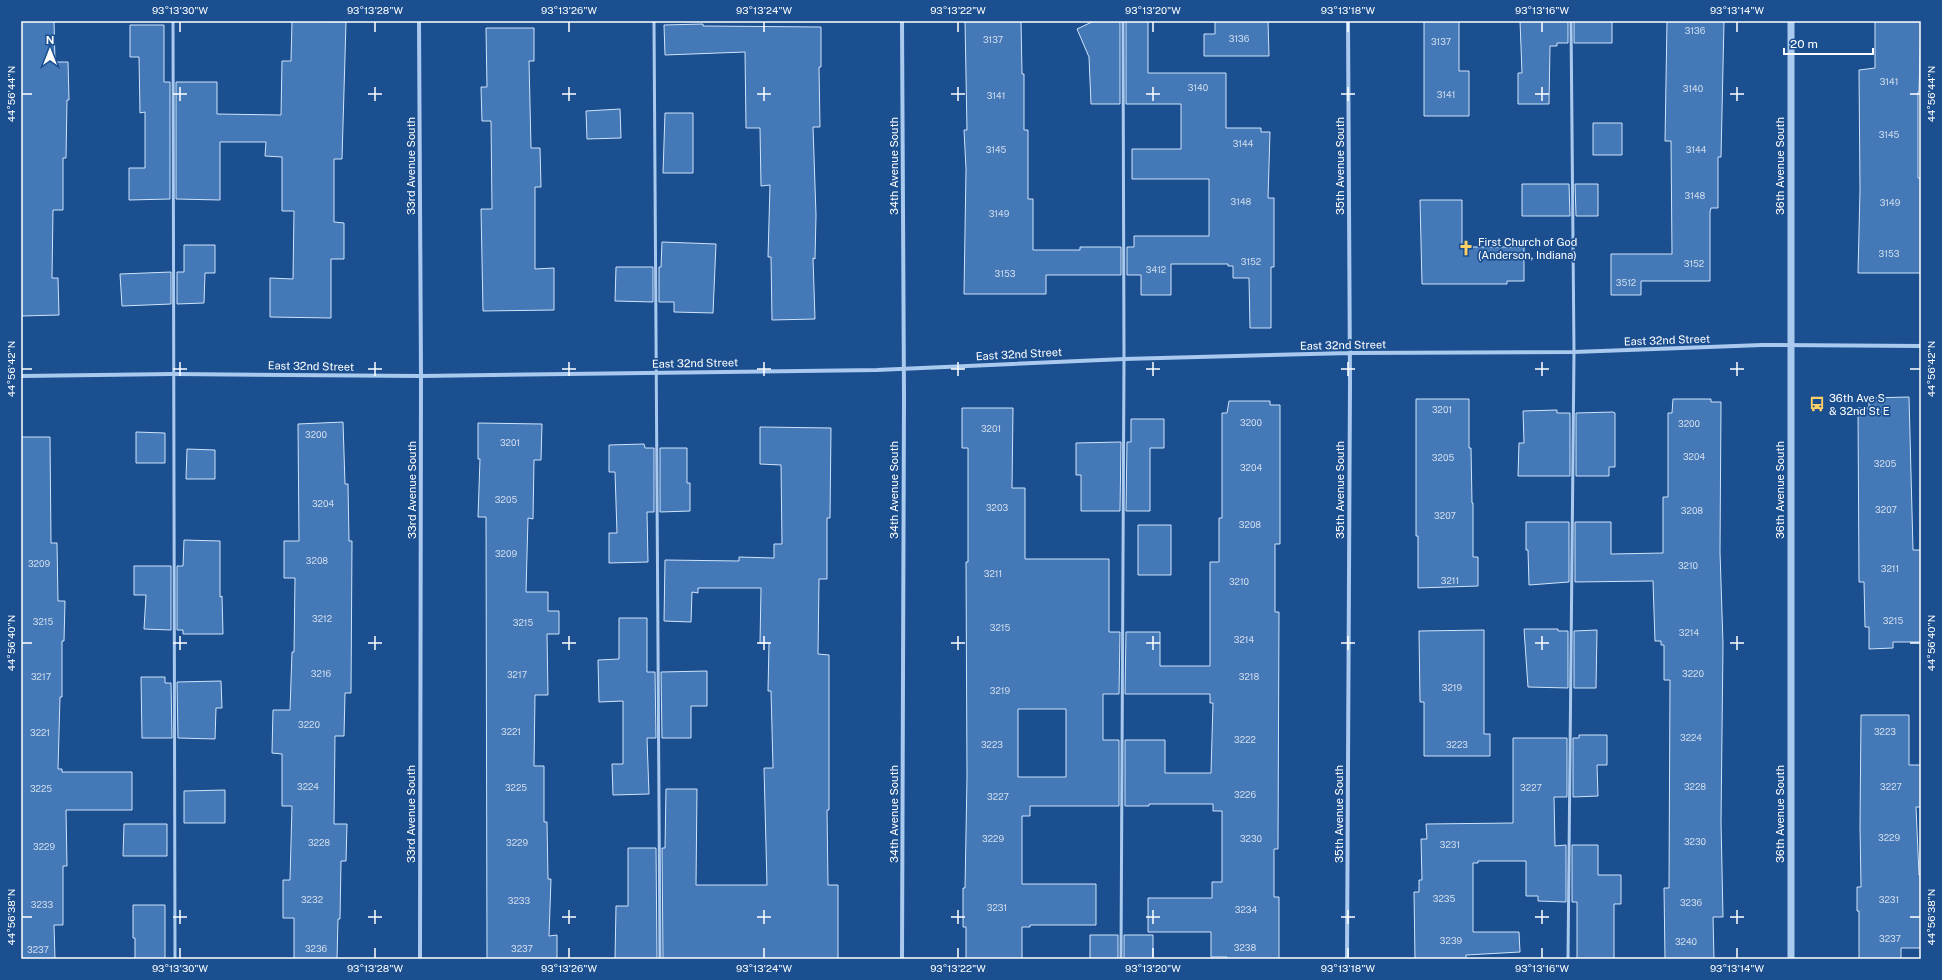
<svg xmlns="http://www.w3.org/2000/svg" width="1942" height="980" font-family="'Public Sans',sans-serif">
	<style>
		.building { fill: #4478b7; stroke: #cfe3fa; fill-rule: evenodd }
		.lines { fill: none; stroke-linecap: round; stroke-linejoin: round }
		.service { stroke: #a9c9ee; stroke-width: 3 }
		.minor { stroke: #a9c9ee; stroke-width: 4 }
		.tertiary { stroke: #a9c9ee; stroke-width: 7 }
		.ticks { fill: none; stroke: #fff; stroke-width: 1.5 }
		.labels { text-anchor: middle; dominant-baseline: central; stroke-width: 3.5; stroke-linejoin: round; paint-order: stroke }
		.number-label { font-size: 9px; fill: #d0dded }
		.street-label { font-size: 11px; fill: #fff; stroke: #1b4f8f }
		.poi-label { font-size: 11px; fill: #fff; stroke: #1b4f8f; text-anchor: start }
		.neatline { fill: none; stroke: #fff; stroke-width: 1.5 }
		.ticks-label { font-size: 10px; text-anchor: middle; fill: #fff }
	</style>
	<rect width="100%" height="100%" fill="#1b4f8f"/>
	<!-- building -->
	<path class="building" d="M 21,21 L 54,21 L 55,62 L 68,62 L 69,100 L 67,100 L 66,158 L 63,158 L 63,210 L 53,210 L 52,278 L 58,278 L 59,315 L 21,316 Z
		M 292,21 L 346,22 L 342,159 L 334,159 L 334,222 L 344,223 L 344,259 L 331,259 L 331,318 L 270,317 L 270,278 L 293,279 L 294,211 L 282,211 L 282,157 L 265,156 L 266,142 L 220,142 L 220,200 L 176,199 L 176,82 L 217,82 L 217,114 L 281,115 L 282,61 L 291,61 Z
		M 965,21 L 1021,21 L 1022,74 L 1024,74 L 1024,130 L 1028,130 L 1028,199 L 1033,199 L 1033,250 L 1080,250 L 1080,247 L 1121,247 L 1121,275 L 1046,275 L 1046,294 L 964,294 L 966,169 L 964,130 L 967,130 Z
		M 1094,21 L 1120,21 L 1120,104 L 1091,104 L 1089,57 L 1077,29 Z
		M 1126,21 L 1148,21 L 1148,73 L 1226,73 L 1226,128 L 1261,128 L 1261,132 L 1270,132 L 1268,198 L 1274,198 L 1274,267 L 1271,267 L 1271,328 L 1250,328 L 1249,278 L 1233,278 L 1233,266 L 1228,266 L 1228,264 L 1171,264 L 1171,295 L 1141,295 L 1141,275 L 1127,275 L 1127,247 L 1134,247 L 1134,236 L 1209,236 L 1209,179 L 1132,179 L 1132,149 L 1181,149 L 1181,104 L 1126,104 Z
		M 1215,21 L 1268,21 L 1269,56 L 1204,56 L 1204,34 L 1215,34 Z
		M 1424,21 L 1459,21 L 1459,71 L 1469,71 L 1469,116 L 1424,116 Z
		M 1520,21 L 1568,21 L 1568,43 L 1557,43 L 1557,46 L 1550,46 L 1549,104 L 1518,104 L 1518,73 L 1522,73 Z
		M 1574,21 L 1612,21 L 1612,43 L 1574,43 Z
		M 1667,21 L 1724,21 L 1721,157 L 1718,157 L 1718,208 L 1711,208 L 1710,212 L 1710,281 L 1641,281 L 1641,295 L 1611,295 L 1611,254 L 1672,254 L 1671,141 L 1665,141 Z
		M 1875,21 L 1921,21 L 1919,92 L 1918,92 L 1918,178 L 1921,178 L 1921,273 L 1858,273 L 1860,190 L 1859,70 L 1875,68 Z
		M 703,24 L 703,26 L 821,27 L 821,67 L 819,67 L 820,127 L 813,127 L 816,215 L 815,259 L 813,258 L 815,319 L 772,320 L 771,257 L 768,257 L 770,185 L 761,186 L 760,128 L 746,128 L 745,52 L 665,55 L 664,25 Z
		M 130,25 L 164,25 L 164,82 L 170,82 L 170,199 L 129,200 L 129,168 L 145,168 L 145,112 L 140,113 L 139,57 L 130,57 Z
		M 486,28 L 534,28 L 534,61 L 529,61 L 531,148 L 540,148 L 541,187 L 535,187 L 535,269 L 554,268 L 554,310 L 483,311 L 481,209 L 492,209 L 491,121 L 482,121 L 481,87 L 487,87 Z
		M 620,109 L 621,138 L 587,139 L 586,111 Z
		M 665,113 L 693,113 L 693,173 L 663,173 Z
		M 1593,123 L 1622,123 L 1622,155 L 1593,155 Z
		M 1522,184 L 1569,184 L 1570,216 L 1522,216 Z
		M 1575,184 L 1598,184 L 1598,216 L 1576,216 Z
		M 1420,200 L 1462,200 L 1462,247 L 1524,247 L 1524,281 L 1507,281 L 1507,284 L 1422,284 Z
		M 662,242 L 716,244 L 713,313 L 674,312 L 674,302 L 659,302 L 659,267 L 661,267 Z
		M 184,245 L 215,245 L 215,273 L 205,273 L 204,303 L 177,304 L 177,272 L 184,272 Z
		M 616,267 L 653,267 L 653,302 L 615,301 Z
		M 171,272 L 171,304 L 122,306 L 120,274 Z
		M 1909,397 L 1913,550 L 1921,550 L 1921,642 L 1893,642 L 1893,648 L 1869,649 L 1869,627 L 1865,627 L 1864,582 L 1859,582 L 1858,408 L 1869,408 L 1869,398 Z
		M 1416,399 L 1469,399 L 1469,448 L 1471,448 L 1472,503 L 1473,503 L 1473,557 L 1478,557 L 1478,586 L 1418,588 L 1418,536 L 1416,536 Z
		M 1673,399 L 1711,399 L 1711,402 L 1721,402 L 1720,552 L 1723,644 L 1721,822 L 1723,917 L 1713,917 L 1714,959 L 1665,959 L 1664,888 L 1669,888 L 1670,680 L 1664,680 L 1664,645 L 1661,645 L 1661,641 L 1655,641 L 1653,581 L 1575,582 L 1575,522 L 1611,522 L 1611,554 L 1663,553 L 1663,497 L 1668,497 L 1668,413 L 1672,413 Z
		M 1229,401 L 1270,401 L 1270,405 L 1280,405 L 1280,544 L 1275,544 L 1275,612 L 1279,612 L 1278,849 L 1274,849 L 1274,897 L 1279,897 L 1279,959 L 1227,959 L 1227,957 L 1211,957 L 1211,932 L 1148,932 L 1148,898 L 1212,898 L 1212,882 L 1222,882 L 1222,811 L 1213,811 L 1213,804 L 1149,804 L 1149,806 L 1125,806 L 1125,740 L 1165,740 L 1165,773 L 1211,773 L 1213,703 L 1210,703 L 1210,694 L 1125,694 L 1126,632 L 1160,632 L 1160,666 L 1210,666 L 1210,562 L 1219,562 L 1219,518 L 1222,518 L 1222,413 L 1227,413 Z
		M 962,408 L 1013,408 L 1012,488 L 1025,488 L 1025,559 L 1109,559 L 1109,632 L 1120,632 L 1119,694 L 1103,694 L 1103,740 L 1119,740 L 1119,806 L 1030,806 L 1030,816 L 1022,816 L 1022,884 L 1096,884 L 1096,925 L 1030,925 L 1030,927 L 1022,927 L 1022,959 L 966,959 L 966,927 L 963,927 L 963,888 L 965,888 L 967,777 L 966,562 L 968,562 L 968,448 L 962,448 ZM 1018,709 L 1066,709 L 1066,777 L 1018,777 Z
		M 1557,410 L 1557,413 L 1570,413 L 1570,476 L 1518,476 L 1519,443 L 1524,443 L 1523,411 Z
		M 1613,412 L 1615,413 L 1615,467 L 1609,467 L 1609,476 L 1576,476 L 1576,413 Z
		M 1131,419 L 1164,419 L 1164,448 L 1150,448 L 1150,511 L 1126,511 L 1127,442 L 1131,442 Z
		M 343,422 L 345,484 L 348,484 L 349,541 L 352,541 L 351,693 L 345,693 L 344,736 L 335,736 L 334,824 L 347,824 L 346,861 L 341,861 L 340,919 L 338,919 L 337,959 L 294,959 L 294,918 L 283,918 L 283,880 L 290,880 L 292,806 L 282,806 L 282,754 L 272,753 L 273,710 L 290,710 L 292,652 L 294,652 L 295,578 L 284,578 L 284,541 L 299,541 L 298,424 Z
		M 478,423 L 542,424 L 541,460 L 534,460 L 533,519 L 528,518 L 526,592 L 548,592 L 548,611 L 559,611 L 559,634 L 547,634 L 548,695 L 535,695 L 534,766 L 544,766 L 544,822 L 547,822 L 548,879 L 551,879 L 549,936 L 557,935 L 557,959 L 487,959 L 486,517 L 478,517 L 480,459 L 478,459 Z
		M 760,427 L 831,428 L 830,518 L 827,518 L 827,579 L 819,579 L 818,654 L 829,655 L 829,810 L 827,810 L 828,885 L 838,885 L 838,959 L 663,959 L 662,848 L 665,848 L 666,789 L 697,789 L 696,885 L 767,885 L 764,768 L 773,768 L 771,691 L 768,691 L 769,643 L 760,643 L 761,588 L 698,588 L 698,593 L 692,592 L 691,622 L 664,621 L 665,560 L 739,561 L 739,557 L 774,558 L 774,544 L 782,544 L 781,465 L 760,464 Z
		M 136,432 L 165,433 L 165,463 L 136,463 Z
		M 21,437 L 50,437 L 51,543 L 57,543 L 58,601 L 65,601 L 64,641 L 62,641 L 62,697 L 60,697 L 58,769 L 62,769 L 62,772 L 132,772 L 132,810 L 66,810 L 67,866 L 63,866 L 63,925 L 54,925 L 55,959 L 21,959 Z
		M 1121,442 L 1120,511 L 1081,511 L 1081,475 L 1076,475 L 1076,443 Z
		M 644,444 L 645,448 L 654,448 L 654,512 L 647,512 L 648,562 L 609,563 L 609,533 L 617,533 L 615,472 L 609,472 L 609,445 Z
		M 660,448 L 687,448 L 687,483 L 690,483 L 690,511 L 660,512 Z
		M 187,449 L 215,450 L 215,479 L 186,479 Z
		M 1526,522 L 1569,522 L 1569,582 L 1529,585 L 1528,550 L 1526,550 Z
		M 1138,525 L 1171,525 L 1171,575 L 1138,575 Z
		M 184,540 L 220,541 L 220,597 L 222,596 L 223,634 L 183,634 L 183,630 L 177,630 L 177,566 L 183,566 Z
		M 134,566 L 171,566 L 171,630 L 144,629 L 146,595 L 134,595 Z
		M 619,618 L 647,618 L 647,672 L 655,672 L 656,738 L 647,738 L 649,794 L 613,795 L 612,764 L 623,764 L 623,701 L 599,702 L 598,660 L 619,659 Z
		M 1524,629 L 1558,629 L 1558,631 L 1568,631 L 1568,688 L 1528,687 Z
		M 1484,630 L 1484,734 L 1490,734 L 1490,756 L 1424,756 L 1424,702 L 1420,702 L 1419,631 Z
		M 1597,630 L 1596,688 L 1574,688 L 1574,631 Z
		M 707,671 L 707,706 L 691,706 L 691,738 L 662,738 L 661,672 Z
		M 141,677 L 165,677 L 165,683 L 171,683 L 172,738 L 142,738 Z
		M 221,681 L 222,708 L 216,708 L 215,739 L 178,738 L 177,682 Z
		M 1861,715 L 1909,715 L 1909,765 L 1921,765 L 1921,807 L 1916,807 L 1919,875 L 1921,875 L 1921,948 L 1901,948 L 1901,959 L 1859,959 L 1859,911 L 1857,911 L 1857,887 L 1861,887 L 1860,826 Z
		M 1579,735 L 1607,735 L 1607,765 L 1597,765 L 1598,796 L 1573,797 L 1573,738 L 1579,738 Z
		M 1513,738 L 1567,738 L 1567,797 L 1554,797 L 1555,846 L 1566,845 L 1566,902 L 1538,901 L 1538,896 L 1526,896 L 1526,861 L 1478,861 L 1478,863 L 1473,863 L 1473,932 L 1519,932 L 1520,952 L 1466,955 L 1466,959 L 1415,959 L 1414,892 L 1419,892 L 1419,880 L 1422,880 L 1421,839 L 1427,839 L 1426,824 L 1513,823 Z
		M 225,790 L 225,823 L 184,823 L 184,791 Z
		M 124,824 L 167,824 L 167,856 L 123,856 Z
		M 1572,845 L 1598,845 L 1598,875 L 1621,875 L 1621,904 L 1614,904 L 1614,959 L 1577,959 L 1577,902 L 1572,902 Z
		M 628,848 L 656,848 L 657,959 L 615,959 L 616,906 L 628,906 Z
		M 133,905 L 165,905 L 165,959 L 135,959 L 135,938 L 133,938 Z
		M 1090,935 L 1118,935 L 1118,959 L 1090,959 Z
		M 1124,935 L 1153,935 L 1153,959 L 1124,959 Z"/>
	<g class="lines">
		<!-- service -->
		<path class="service" d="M 173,21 L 175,959
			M 654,21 L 660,959
			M 1121,959 L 1124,359 L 1123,21
			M 1568,959 L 1574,352 L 1571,21"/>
		<!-- minor -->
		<path class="minor" d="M 419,21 L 421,376 L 420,959
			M 21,376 L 173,374 L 421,376 L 877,370 L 1124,359 L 1350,353 L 1574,352 L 1762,345 L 1921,346
			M 902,959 L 904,397 L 902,21
			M 1347,959 L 1350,383 L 1348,21"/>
		<!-- tertiary -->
		<path class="tertiary" d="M 1791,21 L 1791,959"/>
	</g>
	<!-- ticks -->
	<path class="ticks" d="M 180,22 L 180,32M 375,22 L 375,32M 569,22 L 569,32M 764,22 L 764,32M 958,22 L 958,32M 1153,22 L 1153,32M 1348,22 L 1348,32M 1542,22 L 1542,32M 1737,22 L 1737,32M 180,87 L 180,101M 375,87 L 375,101M 569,87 L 569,101M 764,87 L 764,101M 958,87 L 958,101M 1153,87 L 1153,101M 1348,87 L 1348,101M 1542,87 L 1542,101M 1737,87 L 1737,101M 22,94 L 32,94M 173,94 L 187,94M 368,94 L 382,94M 562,94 L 576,94M 757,94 L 771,94M 951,94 L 965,94M 1146,94 L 1160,94M 1341,94 L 1355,94M 1535,94 L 1549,94M 1730,94 L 1744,94M 1910,94 L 1920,94M 180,362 L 180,376M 375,362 L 375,376M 569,362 L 569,376M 764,362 L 764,376M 958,362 L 958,376M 1153,362 L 1153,376M 1348,362 L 1348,376M 1542,362 L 1542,376M 1737,362 L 1737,376M 22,369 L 32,369M 173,369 L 187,369M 368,369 L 382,369M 562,369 L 576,369M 757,369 L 771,369M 951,369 L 965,369M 1146,369 L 1160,369M 1341,369 L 1355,369M 1535,369 L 1549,369M 1730,369 L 1744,369M 1910,369 L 1920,369M 180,636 L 180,650M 375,636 L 375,650M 569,636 L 569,650M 764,636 L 764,650M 958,636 L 958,650M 1153,636 L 1153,650M 1348,636 L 1348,650M 1542,636 L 1542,650M 1737,636 L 1737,650M 22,643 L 32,643M 173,643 L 187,643M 368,643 L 382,643M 562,643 L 576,643M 757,643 L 771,643M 951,643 L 965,643M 1146,643 L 1160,643M 1341,643 L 1355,643M 1535,643 L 1549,643M 1730,643 L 1744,643M 1910,643 L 1920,643M 180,910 L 180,924M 375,910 L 375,924M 569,910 L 569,924M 764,910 L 764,924M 958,910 L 958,924M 1153,910 L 1153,924M 1348,910 L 1348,924M 1542,910 L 1542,924M 1737,910 L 1737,924M 22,917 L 32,917M 173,917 L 187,917M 368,917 L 382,917M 562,917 L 576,917M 757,917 L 771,917M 951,917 L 965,917M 1146,917 L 1160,917M 1341,917 L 1355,917M 1535,917 L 1549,917M 1730,917 L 1744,917M 1910,917 L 1920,917M 180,948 L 180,958M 375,948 L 375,958M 569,948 L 569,958M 764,948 L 764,958M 958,948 L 958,958M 1153,948 L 1153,958M 1348,948 L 1348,958M 1542,948 L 1542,958M 1737,948 L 1737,958"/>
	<!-- icons -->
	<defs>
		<symbol id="church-bare" viewBox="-9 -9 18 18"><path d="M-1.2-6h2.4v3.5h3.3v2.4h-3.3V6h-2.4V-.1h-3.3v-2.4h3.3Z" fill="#ffd166" stroke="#1b4f8f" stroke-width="2.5" paint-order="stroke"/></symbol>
		<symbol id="bus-bare" viewBox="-9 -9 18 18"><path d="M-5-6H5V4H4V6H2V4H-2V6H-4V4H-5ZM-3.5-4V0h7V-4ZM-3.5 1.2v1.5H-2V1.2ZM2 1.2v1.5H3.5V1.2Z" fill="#ffd166" stroke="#1b4f8f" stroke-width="2.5" paint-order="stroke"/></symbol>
	</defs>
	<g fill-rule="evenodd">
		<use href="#church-bare" x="1455" y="237" width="22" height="22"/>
		<use href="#bus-bare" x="1806" y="393" width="22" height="22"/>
	</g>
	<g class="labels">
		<!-- number labels -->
		<g class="number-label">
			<text x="1695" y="30">3136</text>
			<text x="1239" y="38">3136</text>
			<text x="993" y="39">3137</text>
			<text x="1441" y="41">3137</text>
			<text x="1889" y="81">3141</text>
			<text x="1198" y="87">3140</text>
			<text x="1693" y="88">3140</text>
			<text x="1446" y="94">3141</text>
			<text x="996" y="95">3141</text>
			<text x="1889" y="134">3145</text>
			<text x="1243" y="143">3144</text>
			<text x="996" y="149">3145</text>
			<text x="1696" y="149">3144</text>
			<text x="1695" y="195">3148</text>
			<text x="1241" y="201">3148</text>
			<text x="1890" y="202">3149</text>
			<text x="999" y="213">3149</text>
			<text x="1889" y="253">3153</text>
			<text x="1251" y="261">3152</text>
			<text x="1694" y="263">3152</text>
			<text x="1156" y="269">3412</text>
			<text x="1005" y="273">3153</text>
			<text x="1626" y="282">3512</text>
			<text x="1442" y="409">3201</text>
			<text x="1251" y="422">3200</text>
			<text x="1689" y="423">3200</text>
			<text x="991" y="428">3201</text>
			<text x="316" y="434">3200</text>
			<text x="510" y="442">3201</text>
			<text x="1694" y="456">3204</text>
			<text x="1443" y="457">3205</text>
			<text x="1885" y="463">3205</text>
			<text x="1251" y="467">3204</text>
			<text x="506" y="499">3205</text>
			<text x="323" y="503">3204</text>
			<text x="997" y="507">3203</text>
			<text x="1886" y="509">3207</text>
			<text x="1692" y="510">3208</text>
			<text x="1445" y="515">3207</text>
			<text x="1250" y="524">3208</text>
			<text x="506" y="553">3209</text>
			<text x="317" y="560">3208</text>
			<text x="39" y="563">3209</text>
			<text x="1688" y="565">3210</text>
			<text x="1890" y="568">3211</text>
			<text x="993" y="573">3211</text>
			<text x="1450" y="580">3211</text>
			<text x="1239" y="581">3210</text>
			<text x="322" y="618">3212</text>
			<text x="1893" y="620">3215</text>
			<text x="43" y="621">3215</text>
			<text x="523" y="622">3215</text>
			<text x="1000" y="627">3215</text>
			<text x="1689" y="632">3214</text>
			<text x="1244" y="639">3214</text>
			<text x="321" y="673">3216</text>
			<text x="1693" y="673">3220</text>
			<text x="517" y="674">3217</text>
			<text x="41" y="676">3217</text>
			<text x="1249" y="676">3218</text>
			<text x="1452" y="687">3219</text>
			<text x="1000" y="690">3219</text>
			<text x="309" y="724">3220</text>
			<text x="511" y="731">3221</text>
			<text x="1885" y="731">3223</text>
			<text x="40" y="732">3221</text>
			<text x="1691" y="737">3224</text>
			<text x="1245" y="739">3222</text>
			<text x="992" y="744">3223</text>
			<text x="1457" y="744">3223</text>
			<text x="308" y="786">3224</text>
			<text x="1695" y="786">3228</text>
			<text x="1891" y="786">3227</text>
			<text x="516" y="787">3225</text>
			<text x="1531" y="787">3227</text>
			<text x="41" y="788">3225</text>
			<text x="1245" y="794">3226</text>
			<text x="998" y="796">3227</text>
			<text x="1889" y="837">3229</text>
			<text x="993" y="838">3229</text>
			<text x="1251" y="838">3230</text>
			<text x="1695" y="841">3230</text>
			<text x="319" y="842">3228</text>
			<text x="517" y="842">3229</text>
			<text x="1450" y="844">3231</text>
			<text x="44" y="846">3229</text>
			<text x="1444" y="898">3235</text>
			<text x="312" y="899">3232</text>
			<text x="1889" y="899">3231</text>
			<text x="519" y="900">3233</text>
			<text x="1691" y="902">3236</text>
			<text x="42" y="904">3233</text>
			<text x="997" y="907">3231</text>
			<text x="1246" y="909">3234</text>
			<text x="1890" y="938">3237</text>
			<text x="1451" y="940">3239</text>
			<text x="1686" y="941">3240</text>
			<text x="1245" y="947">3238</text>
			<text x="316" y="948">3236</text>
			<text x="522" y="948">3237</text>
			<text x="38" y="949">3237</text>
		</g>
		<!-- street labels -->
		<g class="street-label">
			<text transform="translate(411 166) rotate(-90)">33rd Avenue South</text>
			<text transform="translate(894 166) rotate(-90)">34th Avenue South</text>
			<text transform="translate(1340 166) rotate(-90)">35th Avenue South</text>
			<text transform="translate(1780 166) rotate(-90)">36th Avenue South</text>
			<text transform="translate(1667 340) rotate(-2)">East 32nd Street</text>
			<text transform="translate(1343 345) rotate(-1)">East 32nd Street</text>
			<text transform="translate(1019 354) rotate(-3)">East 32nd Street</text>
			<text transform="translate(695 363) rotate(-1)">East 32nd Street</text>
			<text transform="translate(311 366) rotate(1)">East 32nd Street</text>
			<text transform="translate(412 490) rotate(-90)">33rd Avenue South</text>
			<text transform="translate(894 490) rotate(-90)">34th Avenue South</text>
			<text transform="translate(1340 490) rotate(-90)">35th Avenue South</text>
			<text transform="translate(1780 490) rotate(-90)">36th Avenue South</text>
			<text transform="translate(411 814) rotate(-90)">33rd Avenue South</text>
			<text transform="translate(894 814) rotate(-90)">34th Avenue South</text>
			<text transform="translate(1339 814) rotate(-90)">35th Avenue South</text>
			<text transform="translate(1780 814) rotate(-90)">36th Avenue South</text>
		</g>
		<!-- poi labels -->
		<g class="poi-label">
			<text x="1478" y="242">First Church of God<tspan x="1478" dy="13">(Anderson, Indiana)</tspan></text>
			<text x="1829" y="398">36th Ave S<tspan x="1829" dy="13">&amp; 32nd St E</tspan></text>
		</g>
	</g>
	<!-- border -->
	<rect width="1942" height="980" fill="none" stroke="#1b4f8f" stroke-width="44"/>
	<!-- north arrow -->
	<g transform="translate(50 50)" stroke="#1b4f8f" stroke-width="3" paint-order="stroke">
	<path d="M0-3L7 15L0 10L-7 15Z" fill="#ffffff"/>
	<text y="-6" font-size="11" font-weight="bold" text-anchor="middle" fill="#ffffff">N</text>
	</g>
	<!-- scale -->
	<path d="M1784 48v6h89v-6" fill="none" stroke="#ffffff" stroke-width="2"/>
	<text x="1790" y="48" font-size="12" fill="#ffffff" stroke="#1b4f8f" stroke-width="3" paint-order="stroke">20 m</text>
	<rect x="22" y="22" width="1898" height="936" class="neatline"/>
	<g class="ticks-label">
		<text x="180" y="14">93°13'30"W</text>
		<text x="375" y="14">93°13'28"W</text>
		<text x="569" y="14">93°13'26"W</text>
		<text x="764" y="14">93°13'24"W</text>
		<text x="958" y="14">93°13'22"W</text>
		<text x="1153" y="14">93°13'20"W</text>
		<text x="1348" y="14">93°13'18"W</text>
		<text x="1542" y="14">93°13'16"W</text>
		<text x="1737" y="14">93°13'14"W</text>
		<text transform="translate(11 94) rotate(-90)" y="4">44°56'44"N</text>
		<text transform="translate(1931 94) rotate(-90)" y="4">44°56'44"N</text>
		<text transform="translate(11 369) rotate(-90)" y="4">44°56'42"N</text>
		<text transform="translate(1931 369) rotate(-90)" y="4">44°56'42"N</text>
		<text transform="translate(11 643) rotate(-90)" y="4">44°56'40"N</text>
		<text transform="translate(1931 643) rotate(-90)" y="4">44°56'40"N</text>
		<text transform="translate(11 917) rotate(-90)" y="4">44°56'38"N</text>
		<text transform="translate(1931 917) rotate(-90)" y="4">44°56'38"N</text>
		<text x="180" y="972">93°13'30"W</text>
		<text x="375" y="972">93°13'28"W</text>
		<text x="569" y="972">93°13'26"W</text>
		<text x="764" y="972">93°13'24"W</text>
		<text x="958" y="972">93°13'22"W</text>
		<text x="1153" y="972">93°13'20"W</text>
		<text x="1348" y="972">93°13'18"W</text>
		<text x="1542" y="972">93°13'16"W</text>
		<text x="1737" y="972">93°13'14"W</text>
	</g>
</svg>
